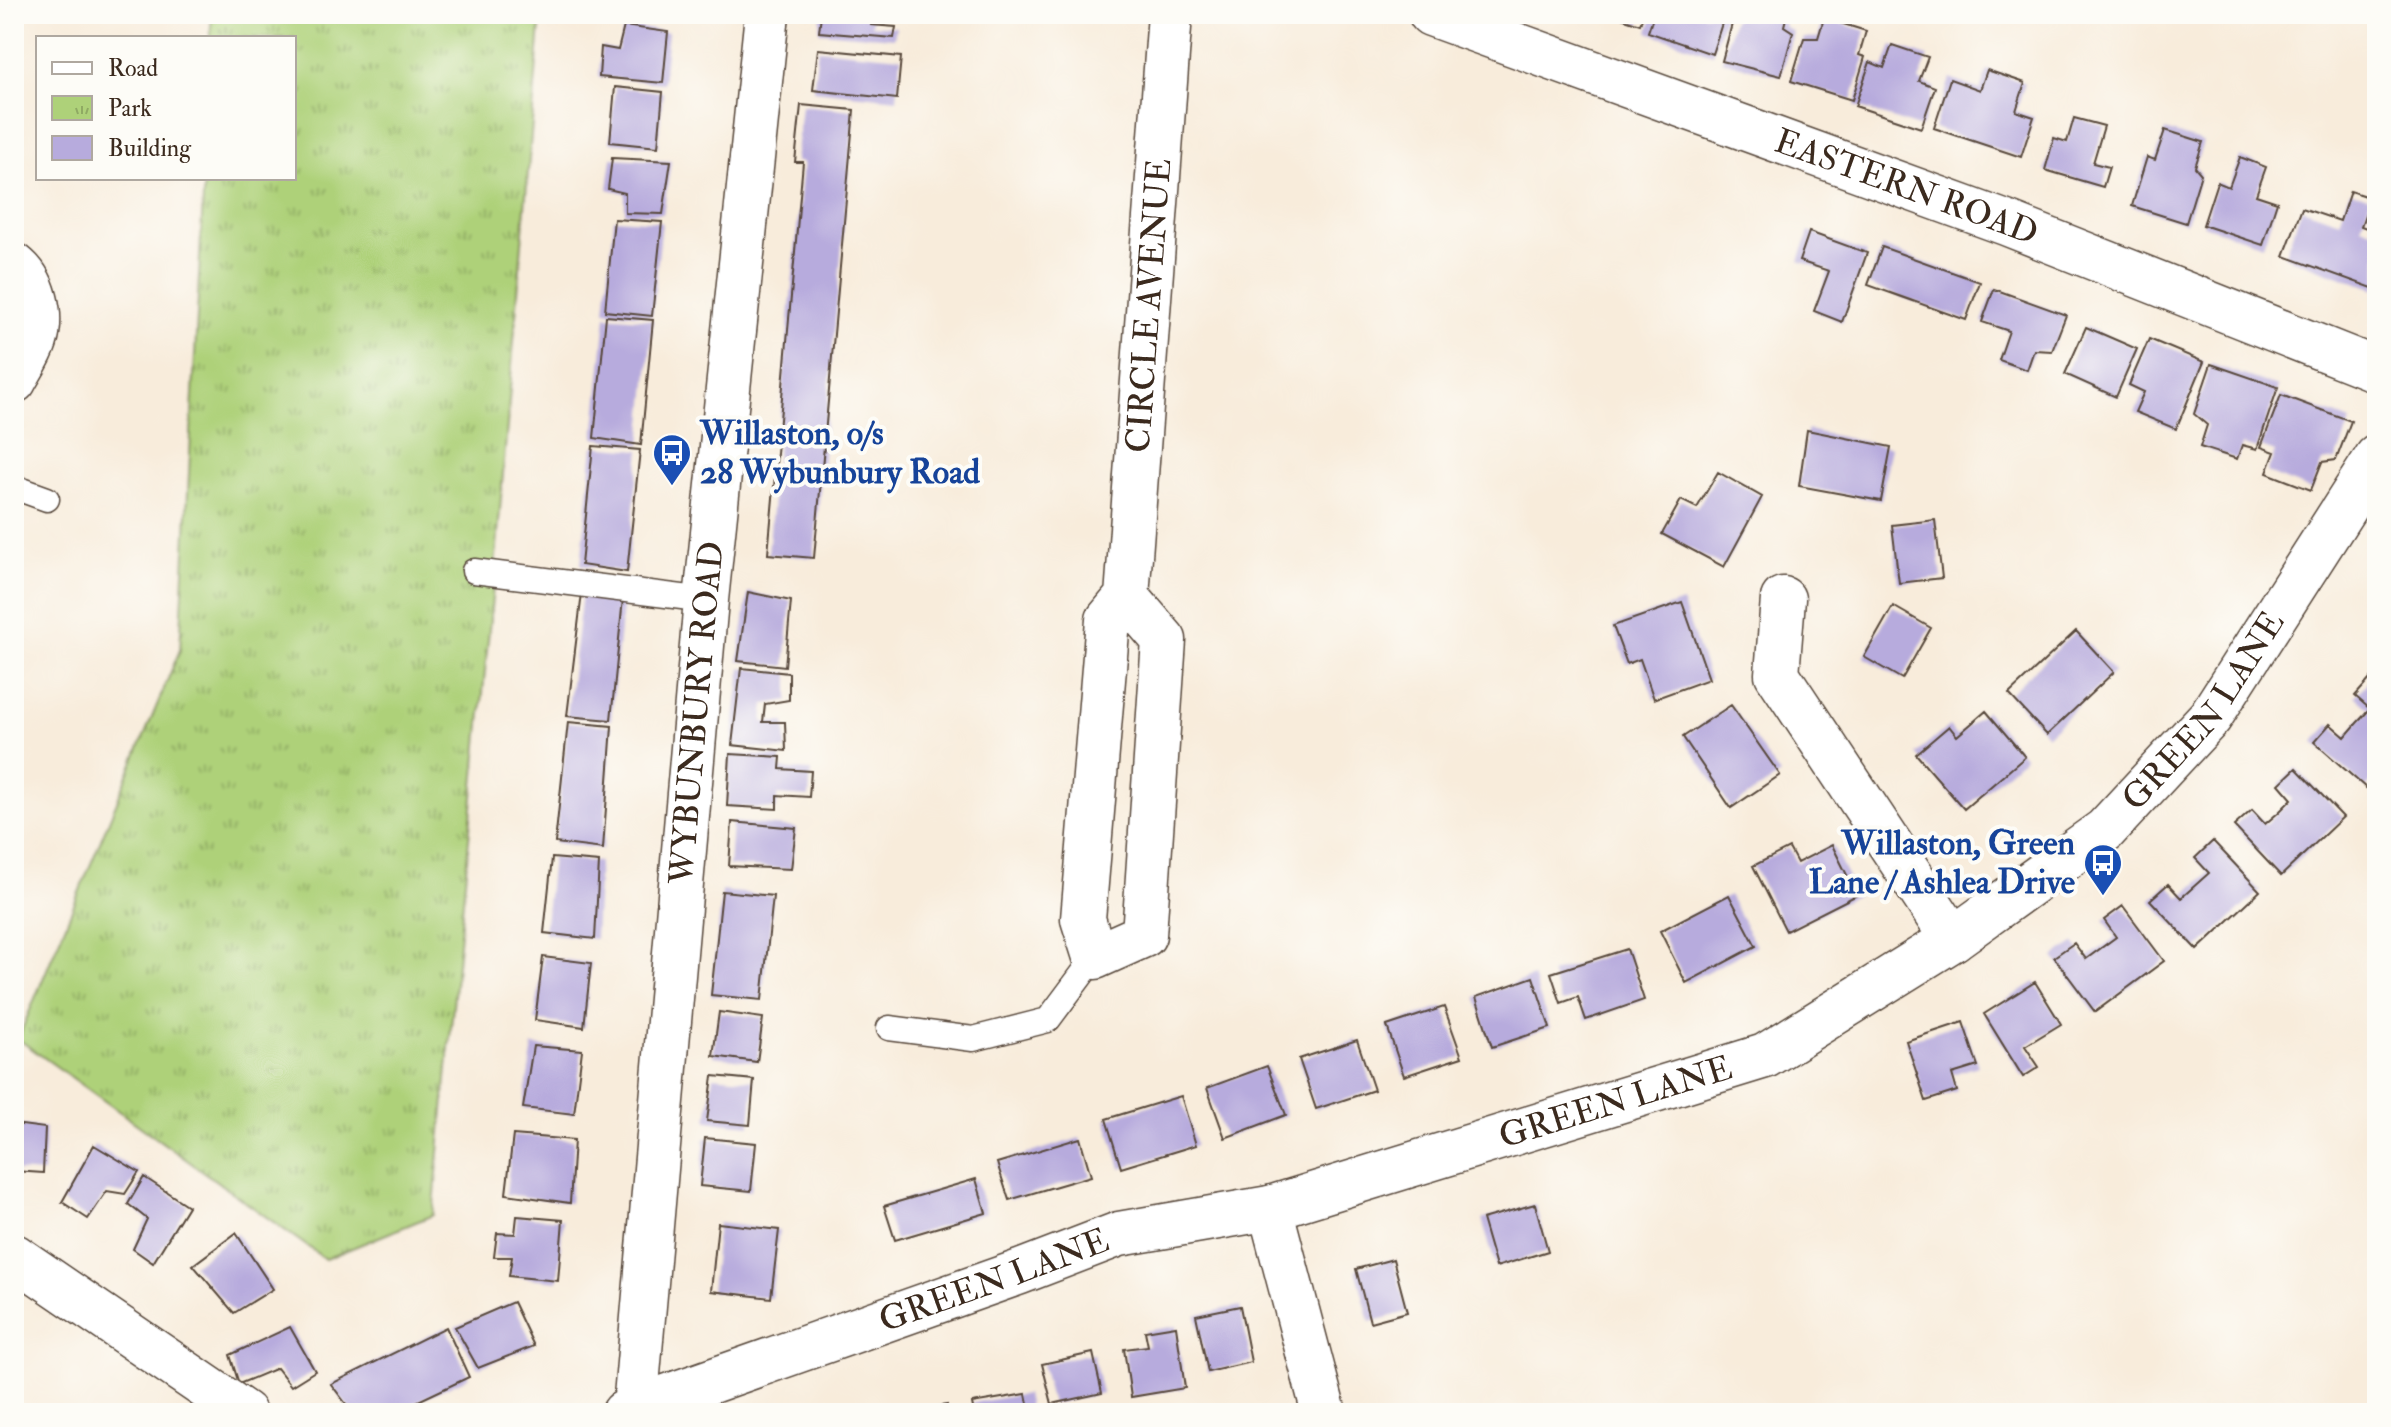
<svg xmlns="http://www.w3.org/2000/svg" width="2391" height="1427" font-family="'IM FELL Double Pica',serif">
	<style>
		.park { fill: url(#park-tufts); stroke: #747e4c; stroke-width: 2 }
		.building { fill: #b7abdd }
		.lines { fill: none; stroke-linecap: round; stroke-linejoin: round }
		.lane-casing { stroke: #57473a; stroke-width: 27 }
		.street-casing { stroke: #57473a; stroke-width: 47 }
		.secondary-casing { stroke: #57473a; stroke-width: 47 }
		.lane { stroke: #fff; stroke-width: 24 }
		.street { stroke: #fff; stroke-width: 44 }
		.secondary { stroke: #fff; stroke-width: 44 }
		.labels { text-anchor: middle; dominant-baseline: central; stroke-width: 8; stroke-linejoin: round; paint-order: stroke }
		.street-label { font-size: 34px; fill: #3b2a1e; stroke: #fdfcf7 }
		.transit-label { font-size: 34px; font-weight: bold; fill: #164399; stroke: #fdfcf7; text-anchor: start }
	</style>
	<defs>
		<pattern id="park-tufts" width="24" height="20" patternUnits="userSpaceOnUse" patternTransform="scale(2)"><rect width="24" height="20" fill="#aed179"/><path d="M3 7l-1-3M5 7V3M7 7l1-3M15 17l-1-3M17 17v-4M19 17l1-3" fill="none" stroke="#8faa63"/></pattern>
	</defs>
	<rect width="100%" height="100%" fill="#fdfcf7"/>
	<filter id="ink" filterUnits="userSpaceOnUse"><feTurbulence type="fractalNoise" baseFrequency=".0125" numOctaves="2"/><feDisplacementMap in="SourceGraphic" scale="16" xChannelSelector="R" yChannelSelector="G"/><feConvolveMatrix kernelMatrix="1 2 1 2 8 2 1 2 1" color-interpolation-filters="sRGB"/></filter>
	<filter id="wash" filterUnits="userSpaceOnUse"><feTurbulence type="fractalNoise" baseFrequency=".006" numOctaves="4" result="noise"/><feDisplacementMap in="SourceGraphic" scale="32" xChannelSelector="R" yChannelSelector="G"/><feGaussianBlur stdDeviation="1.8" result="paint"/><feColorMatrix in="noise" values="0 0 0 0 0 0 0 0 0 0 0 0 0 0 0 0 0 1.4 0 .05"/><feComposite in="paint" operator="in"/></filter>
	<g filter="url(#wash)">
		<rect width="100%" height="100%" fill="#f8ecdb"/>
		<!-- park -->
		<path class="park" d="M 212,14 L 541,14 L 497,546 L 433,1215 L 325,1259 L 18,1039 L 180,650 L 204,178 L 294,178 L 294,38 L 210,38 Z"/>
		<g id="blocks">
			<!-- building -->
			<path class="building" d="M 821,14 L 873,14 L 871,25 L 896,27 L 894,38 L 819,32 Z
				M 1609,14 L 1643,14 L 1640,24 Z
				M 1654,14 L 1725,14 L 1712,54 L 1648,32 Z
				M 1746,14 L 1787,14 L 1784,26 L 1793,32 L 1781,76 L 1722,61 L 1733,20 Z
				M 1824,18 L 1866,31 L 1859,55 L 1865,57 L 1852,100 L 1791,81 L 1804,38 L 1818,38 Z
				M 624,26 L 668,32 L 663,83 L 599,77 L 601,47 L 618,50 Z
				M 1892,45 L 1928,57 L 1919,81 L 1935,87 L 1921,128 L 1855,106 L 1870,62 L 1884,68 Z
				M 818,49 L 901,57 L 897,99 L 813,90 Z
				M 1987,70 L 2025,83 L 2016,111 L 2034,117 L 2021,157 L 1934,128 L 1950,79 L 1980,90 Z
				M 615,87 L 663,92 L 658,147 L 610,142 Z
				M 801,105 L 854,110 L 814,558 L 768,554 L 803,162 L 795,162 Z
				M 2074,118 L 2104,126 L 2093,163 L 2109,167 L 2103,187 L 2045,170 L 2054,138 L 2067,142 Z
				M 2165,130 L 2203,142 L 2195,167 L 2201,174 L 2186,223 L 2132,206 L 2147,157 L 2155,160 Z
				M 2240,157 L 2266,167 L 2256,195 L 2277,202 L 2263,245 L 2203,225 L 2217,182 L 2229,187 Z
				M 612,158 L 671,161 L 663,214 L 625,213 L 625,193 L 608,189 Z
				M 2350,191 L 2371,198 L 2361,226 L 2377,232 L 2377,282 L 2375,289 L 2284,256 L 2302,208 L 2340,221 Z
				M 614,219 L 662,222 L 652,316 L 605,311 Z
				M 1809,232 L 1867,253 L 1842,322 L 1814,311 L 1829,271 L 1799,261 Z
				M 1882,247 L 1980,282 L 1966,320 L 1868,285 Z
				M 1994,289 L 2066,315 L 2052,351 L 2034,350 L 2027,370 L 1999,360 L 2009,331 L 1982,322 Z
				M 606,316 L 653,320 L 641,445 L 594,438 Z
				M 2086,327 L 2137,349 L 2116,397 L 2065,374 Z
				M 2149,339 L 2204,362 L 2176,429 L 2135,412 L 2144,392 L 2129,385 Z
				M 2211,364 L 2278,387 L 2257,449 L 2242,445 L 2237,459 L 2200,447 L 2207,425 L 2194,414 Z
				M 2281,395 L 2351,421 L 2336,460 L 2322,462 L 2311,490 L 2267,473 L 2275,452 L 2261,447 Z
				M 1807,430 L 1891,447 L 1881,501 L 1799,486 Z
				M 593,446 L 640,450 L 627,572 L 581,565 Z
				M 1718,472 L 1762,497 L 1724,567 L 1662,534 L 1681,500 L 1697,508 Z
				M 1935,520 L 1942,578 L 1899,583 L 1892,525 Z
				M 748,592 L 791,601 L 785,666 L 738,661 Z
				M 582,593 L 623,598 L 611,720 L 567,716 Z
				M 1682,602 L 1709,679 L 1654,699 L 1640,659 L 1627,664 L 1613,626 Z
				M 1893,606 L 1931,628 L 1902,679 L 1864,657 Z
				M 2076,631 L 2114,672 L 2047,735 L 2009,694 Z
				M 741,668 L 789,673 L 789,700 L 765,704 L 763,722 L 785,722 L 786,751 L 732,745 Z
				M 2371,678 L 2377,684 L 2377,775 L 2366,788 L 2314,742 L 2330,724 L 2345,737 L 2357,723 L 2370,709 L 2355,696 Z
				M 1731,705 L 1780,775 L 1731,808 L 1683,737 Z
				M 1986,711 L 2025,757 L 1964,809 L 1916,754 L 1949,726 L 1957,736 Z
				M 568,722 L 612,726 L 603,849 L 555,843 Z
				M 730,754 L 781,757 L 780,769 L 811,771 L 809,797 L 777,795 L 777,809 L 727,806 Z
				M 2296,768 L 2343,817 L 2281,876 L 2234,826 L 2252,810 L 2265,824 L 2279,812 L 2292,799 L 2279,784 Z
				M 732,822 L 796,828 L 791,869 L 729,866 Z
				M 2213,841 L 2260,891 L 2197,950 L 2150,900 L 2168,884 L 2181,898 L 2209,873 L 2195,858 Z
				M 1832,845 L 1857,895 L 1786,931 L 1753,866 L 1789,848 L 1797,863 Z
				M 552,858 L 599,862 L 595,939 L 544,933 Z
				M 722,891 L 773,896 L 762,1000 L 711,995 Z
				M 1729,895 L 1756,946 L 1686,983 L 1660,931 Z
				M 2123,906 L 2164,961 L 2095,1012 L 2054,957 L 2074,943 L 2086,959 L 2116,937 L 2104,920 Z
				M 1627,949 L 1644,1000 L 1586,1020 L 1578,997 L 1561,1003 L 1551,973 Z
				M 543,957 L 591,963 L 584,1027 L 535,1020 Z
				M 1533,977 L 1550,1028 L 1492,1047 L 1476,997 Z
				M 2035,982 L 2061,1024 L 2025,1046 L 2039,1067 L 2023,1077 L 1984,1014 Z
				M 1444,1007 L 1462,1057 L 1404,1076 L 1387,1026 Z
				M 719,1012 L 763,1018 L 757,1062 L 713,1056 Z
				M 1963,1022 L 1978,1066 L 1952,1074 L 1957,1091 L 1926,1101 L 1906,1041 Z
				M 1357,1040 L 1374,1090 L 1316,1109 L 1299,1059 Z
				M 533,1046 L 582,1050 L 574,1114 L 523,1108 Z
				M 1267,1066 L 1286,1115 L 1225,1138 L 1207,1088 Z
				M 713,1076 L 754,1080 L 750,1125 L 707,1121 Z
				M 1181,1096 L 1196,1145 L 1121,1168 L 1106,1119 Z
				M 14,1124 L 45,1128 L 43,1173 L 14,1171 Z
				M 513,1135 L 574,1140 L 570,1203 L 506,1194 Z
				M 705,1138 L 756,1143 L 751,1191 L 700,1186 Z
				M 1080,1138 L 1091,1176 L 1009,1200 L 997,1163 Z
				M 94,1145 L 139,1172 L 125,1194 L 107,1191 L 88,1219 L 62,1202 Z
				M 144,1177 L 188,1206 L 153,1263 L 133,1249 L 147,1219 L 128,1204 Z
				M 976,1179 L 986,1213 L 895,1240 L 884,1206 Z
				M 1535,1204 L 1548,1251 L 1496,1267 L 1482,1219 Z
				M 517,1216 L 563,1220 L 558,1281 L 509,1276 L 512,1257 L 494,1257 L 497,1233 L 515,1234 Z
				M 718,1223 L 779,1230 L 771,1298 L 711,1291 Z
				M 236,1233 L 273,1289 L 234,1313 L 193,1265 Z
				M 1393,1259 L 1407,1312 L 1370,1322 L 1356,1269 Z
				M 513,1302 L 534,1346 L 478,1368 L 455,1327 Z
				M 1240,1306 L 1251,1362 L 1208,1372 L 1196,1315 Z
				M 1176,1326 L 1185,1388 L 1131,1397 L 1124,1349 L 1148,1346 L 1145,1331 Z
				M 290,1327 L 315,1371 L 291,1386 L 277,1368 L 239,1384 L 230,1355 Z
				M 446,1327 L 469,1377 L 393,1413 L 353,1413 L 331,1384 Z
				M 1093,1353 L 1102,1393 L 1052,1404 L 1042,1364 Z
				M 1026,1394 L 1030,1413 L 974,1413 L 972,1403 Z
				M 947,1405 L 948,1413 L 912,1413 L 912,1411 Z"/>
		</g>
	</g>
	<g filter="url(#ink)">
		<use href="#blocks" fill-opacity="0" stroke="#57473a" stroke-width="2"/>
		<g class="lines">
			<defs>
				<path id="lane" d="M 14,487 L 47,499
					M 474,571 L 706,600
					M 889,1028 L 973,1039 L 1048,1020 L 1095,957"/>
				<g id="street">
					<path id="s1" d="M 1431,14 L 2006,223 L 2377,370"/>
					<path d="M 14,265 C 35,281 43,315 35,341 C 31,354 21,368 14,381"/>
					<path id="s2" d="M 1127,597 L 1164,640 L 1144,935 L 1095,957 L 1083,919 L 1108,620 L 1127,597 L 1170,14"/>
					<path d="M 1783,599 L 1777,674 L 1953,939"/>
					<path d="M 1270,1208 L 1324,1413"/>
					<path d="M 14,1256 L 244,1413"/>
					<path id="s3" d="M 635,1413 L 635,1408 L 1020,1272 L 1119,1234 L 1270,1208 L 1765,1056 L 1953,939 L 2105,830 L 2210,717 L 2377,457"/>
				</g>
				<g id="secondary">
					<path id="s4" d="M 624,1413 L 635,1408 L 706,600 L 767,14"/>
				</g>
			</defs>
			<!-- lane casing -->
			<use href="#lane" class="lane-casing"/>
			<!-- street casing -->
			<use href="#street" class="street-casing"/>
			<!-- secondary casing -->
			<use href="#secondary" class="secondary-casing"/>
			<!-- lane -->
			<use href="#lane" class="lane"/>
			<!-- street -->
			<use href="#street" class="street"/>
			<!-- secondary -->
			<use href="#secondary" class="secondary"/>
		</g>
	</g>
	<!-- icons -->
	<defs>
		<symbol id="bus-pin" viewBox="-11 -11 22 30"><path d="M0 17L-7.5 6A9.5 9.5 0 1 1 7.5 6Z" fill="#1a4fb4" stroke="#fdfcf7"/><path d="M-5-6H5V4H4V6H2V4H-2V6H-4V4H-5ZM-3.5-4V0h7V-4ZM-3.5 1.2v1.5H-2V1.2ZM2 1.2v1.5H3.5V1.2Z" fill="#fff"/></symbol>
	</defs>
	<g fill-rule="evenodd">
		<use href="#bus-pin" x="650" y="431" width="44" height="60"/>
		<use href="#bus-pin" x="2081" y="841" width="44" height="60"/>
	</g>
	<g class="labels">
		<!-- street labels -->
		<g class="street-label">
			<text stroke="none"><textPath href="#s1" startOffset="506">EASTERN ROAD</textPath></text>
			<text stroke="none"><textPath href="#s2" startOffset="1068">CIRCLE AVENUE</textPath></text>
			<text stroke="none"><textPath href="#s3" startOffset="1754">GREEN LANE</textPath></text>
			<text stroke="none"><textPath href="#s4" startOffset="710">WYBUNBURY ROAD</textPath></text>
			<text stroke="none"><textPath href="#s3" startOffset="1034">GREEN LANE</textPath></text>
			<text stroke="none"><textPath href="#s3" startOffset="386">GREEN LANE</textPath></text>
		</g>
		<!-- transit labels -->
		<g class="transit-label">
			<text x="700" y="433">Willaston, o/s<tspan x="700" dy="39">28 Wybunbury Road</tspan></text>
			<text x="2075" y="843" text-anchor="end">Willaston, Green<tspan x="2075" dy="39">Lane / Ashlea Drive</tspan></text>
		</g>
	</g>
	<!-- margin -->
	<rect width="2391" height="1427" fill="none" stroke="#fdfcf7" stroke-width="48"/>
	<!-- legend -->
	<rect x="36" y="36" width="260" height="144" fill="#fdfcf7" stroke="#afa8a0" stroke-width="2"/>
	<rect x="52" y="62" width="40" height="12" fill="#ffffff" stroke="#afa8a0" stroke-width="2"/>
	<text x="108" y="76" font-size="24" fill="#3b2a1e">Road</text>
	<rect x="52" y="96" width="40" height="24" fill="url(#park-tufts)" stroke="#afa8a0" stroke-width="2"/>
	<text x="108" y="116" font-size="24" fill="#3b2a1e">Park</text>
	<rect x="52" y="136" width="40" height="24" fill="#b7abdd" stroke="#afa8a0" stroke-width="2"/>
	<text x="108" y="156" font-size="24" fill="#3b2a1e">Building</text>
</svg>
